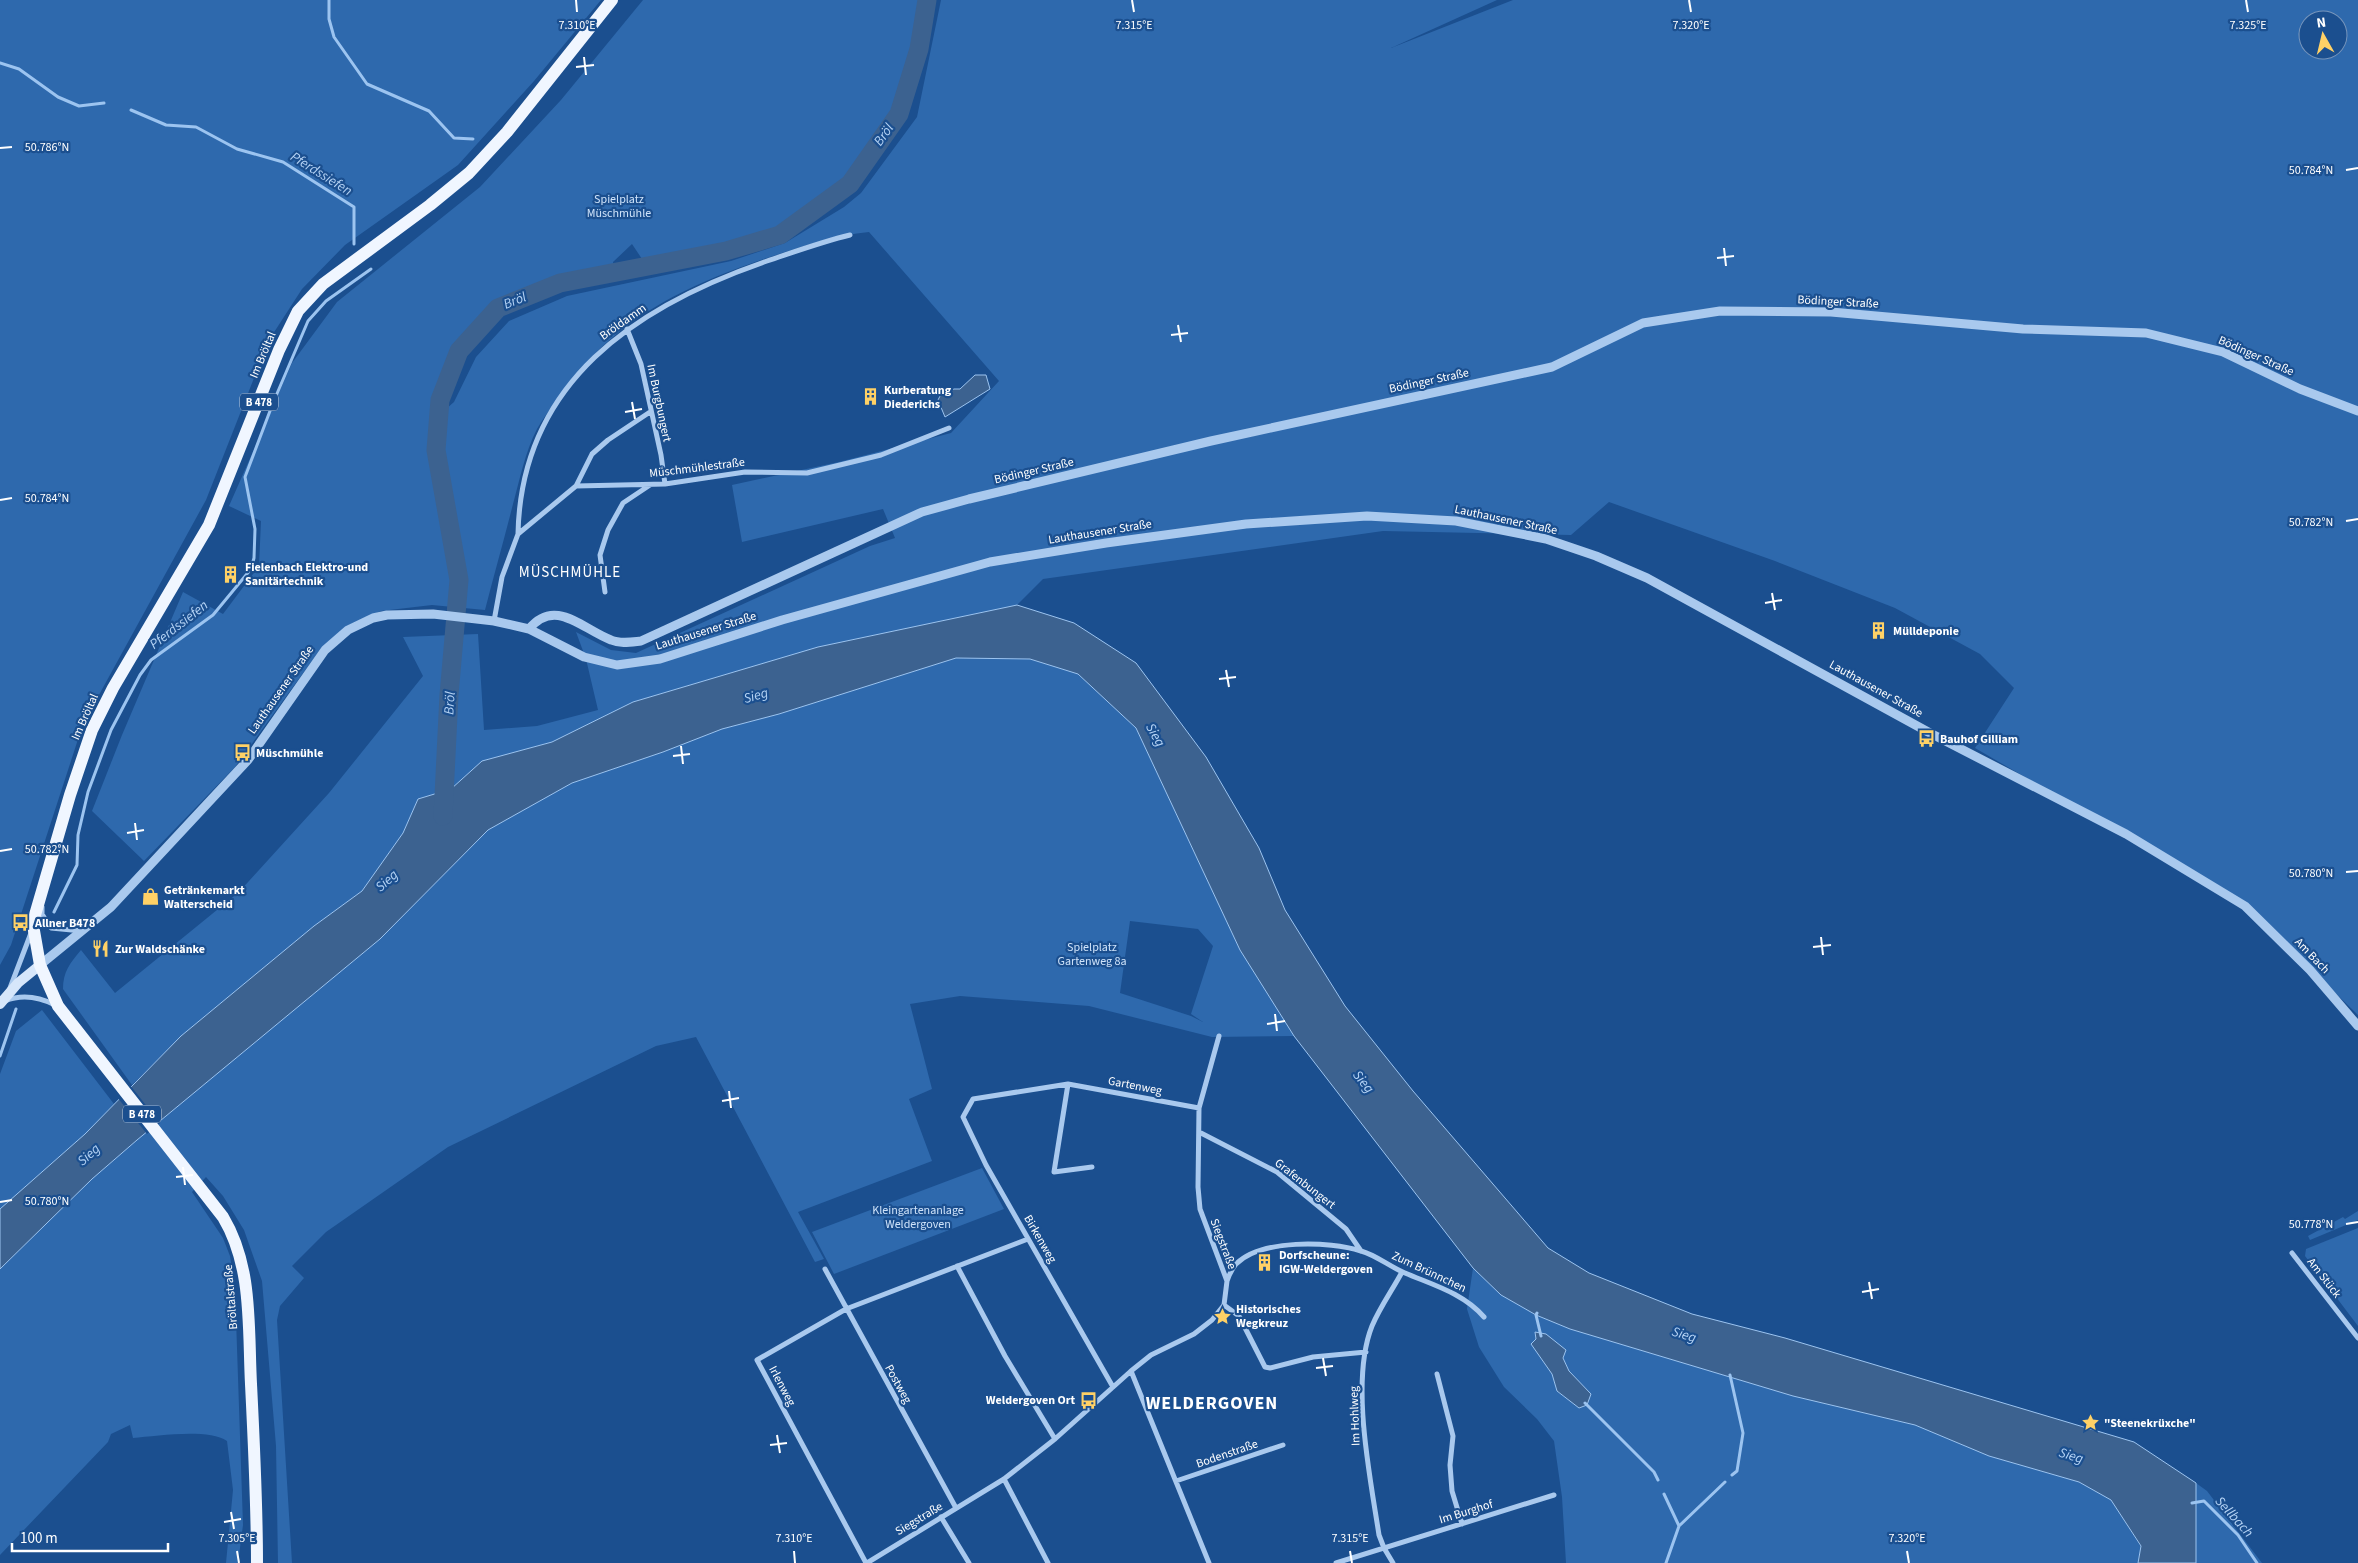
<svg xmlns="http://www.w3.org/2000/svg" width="2358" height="1563" font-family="'Source Sans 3',sans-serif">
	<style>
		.green { fill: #2e69ad; fill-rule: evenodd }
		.water { fill: #3c6290; stroke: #9cc4f0 }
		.pier { fill: #1b4f8f }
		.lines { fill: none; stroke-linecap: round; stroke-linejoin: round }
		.stream { stroke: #9cc4f0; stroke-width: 3 }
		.river { stroke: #3c6290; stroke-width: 19 }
		.minor { stroke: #a9c9ee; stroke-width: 5 }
		.tertiary { stroke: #a9c9ee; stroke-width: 9 }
		.secondary { stroke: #d6e6fa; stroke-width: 10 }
		.primary { stroke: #f0f6ff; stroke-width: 12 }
		.ticks { fill: none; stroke: #fff; stroke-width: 2 }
		.labels { text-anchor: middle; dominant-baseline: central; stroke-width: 4.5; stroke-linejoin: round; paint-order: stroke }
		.shield { fill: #1b4f8f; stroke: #bbcadd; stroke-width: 1 }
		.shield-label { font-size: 11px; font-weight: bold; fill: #fff }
		.park-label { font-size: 12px; fill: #cfe3fa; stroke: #1b4f8f }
		.street-label { font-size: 12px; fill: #fff; stroke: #1b4f8f }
		.poi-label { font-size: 12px; font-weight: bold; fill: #fff; stroke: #1b4f8f; text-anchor: start }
		.water-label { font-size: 14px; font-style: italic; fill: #b5d3f5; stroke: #1b4f8f }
		.quarter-label { font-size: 15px; letter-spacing: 1px; fill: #fff; stroke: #1b4f8f }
		.district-label { font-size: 18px; font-weight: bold; letter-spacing: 1px; fill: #fff; stroke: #1b4f8f }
		.ticks-label { font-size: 12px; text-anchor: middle; fill: #fff; stroke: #1b4f8f; stroke-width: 4.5; stroke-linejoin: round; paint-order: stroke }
	</style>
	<rect width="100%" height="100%" fill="#1b4f8f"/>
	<!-- green -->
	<path class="green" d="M 0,0 L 601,0 L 534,81 L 458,165 L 345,245 L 302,289 L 269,340 L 206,500 L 83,724 L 11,945 L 0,965 Z
		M 643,0 L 920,0 L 912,50 L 895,112 L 849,180 L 780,231 L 723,246 L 644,262 L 632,244 L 613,262 L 614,268 L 561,278 L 496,306 L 454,348 L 435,399 L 431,422 L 454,402 L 476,357 L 509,321 L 567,296 L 731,261 L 785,243 L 844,207 L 861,193 L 917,117 L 941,0 L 1497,0 L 1391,48 L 1513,0 L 2358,0 L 2358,1015 L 2245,905 L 1975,748 L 2014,688 L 1980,654 L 1895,608 L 1775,561 L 1609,502 L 1571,535 L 1383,531 L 1043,579 L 1017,605 L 818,647 L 633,702 L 552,742 L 482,761 L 451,789 L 418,799 L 403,833 L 362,891 L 314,926 L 181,1036 L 132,1085 L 63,989 C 63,972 70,963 81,950 L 115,993 L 239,892 L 329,793 L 423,676 L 403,637 L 478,634 L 484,730 L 537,726 L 598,710 L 586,659 L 576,632 L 611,650 L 636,653 L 870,546 L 895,538 L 883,509 L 742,542 L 732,485 L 839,462 L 951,433 L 999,381 L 869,232 C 834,235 801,247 767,258 C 678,288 608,323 554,404 C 548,412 542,420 537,429 C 525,452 520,479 513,504 C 504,540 494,575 485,610 L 432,605 L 381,611 L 349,625 L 322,647 L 235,767 L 144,861 L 92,811 L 122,735 L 183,592 L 223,614 L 259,566 L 261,521 L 229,506 L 292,363 L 337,302 L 480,187 L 561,100 ZM 2308,20 L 2338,20 L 2338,50 L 2308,50 Z
		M 956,658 L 1030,659 L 1078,674 L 1136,728 L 1240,950 L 1294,1036 L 1212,1037 L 1089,1006 L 960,996 L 910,1004 L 932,1089 L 909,1099 L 932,1161 L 798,1212 L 824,1259 L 815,1262 L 696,1037 L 656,1046 L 448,1147 L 326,1232 L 292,1266 L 304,1278 L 280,1306 L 277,1320 L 292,1563 L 278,1563 L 276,1446 L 262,1281 L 244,1230 L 223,1196 L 206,1177 L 192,1192 L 223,1238 L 230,1256 L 235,1289 L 243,1525 L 238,1563 L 226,1563 L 233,1490 L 227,1441 C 208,1428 157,1436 133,1438 L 130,1425 L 111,1434 L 108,1442 L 0,1555 L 0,1269 L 92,1179 L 137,1140 L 380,939 L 488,830 L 572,783 L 663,752 L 722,729 L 779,714 ZM 1130,921 L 1198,929 L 1213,946 L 1191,1014 L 1203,1022 L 1191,1016 L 1120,993 Z
		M 42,1010 L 114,1104 L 85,1134 L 0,1209 L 0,1074 L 16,1031 Z
		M 982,1168 L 1004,1209 L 834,1274 L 812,1232 Z
		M 2358,1211 L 2358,1220 L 2310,1240 L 2308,1236 L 2343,1217 L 2345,1219 Z
		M 2358,1228 L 2358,1326 L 2305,1256 L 2306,1249 Z
		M 1473,1268 L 1501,1295 L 1536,1315 L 1570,1329 L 1793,1396 L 1915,1425 L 1989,1456 L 2079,1482 L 2111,1500 L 2141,1547 L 2138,1563 L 1566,1563 L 1562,1497 L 1554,1441 L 1537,1419 L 1504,1387 L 1479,1347 L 1467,1309 ZM 1536,1339 L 1563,1358 L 1569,1371 L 1591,1394 L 1579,1408 L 1557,1391 L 1552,1374 L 1531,1344 Z
		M 2196,1483 L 2207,1491 L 2262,1563 L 2196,1563 Z"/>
	<!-- water -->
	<path class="water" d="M 975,375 L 986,375 L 990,389 L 945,417 L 938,400 L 941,394 L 954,389 L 960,389 Z
		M 1017,605 L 1074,623 L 1136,663 L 1206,757 L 1259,848 L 1285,910 L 1345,1006 L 1413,1091 L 1548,1248 L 1589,1273 L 1692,1314 L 1785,1338 L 2134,1442 L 2196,1483 L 2196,1563 L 2138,1563 L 2141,1546 L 2111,1500 L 2079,1482 L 1989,1456 L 1915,1425 L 1793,1396 L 1570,1329 L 1536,1315 L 1501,1295 L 1473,1268 L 1294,1036 L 1240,950 L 1136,728 L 1078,674 L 1030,659 L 956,658 L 779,714 L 722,729 L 663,752 L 572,783 L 488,830 L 380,939 L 137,1140 L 92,1179 L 0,1269 L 0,1209 L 85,1134 L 181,1036 L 314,926 L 362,891 L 403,833 L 418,799 L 451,789 L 482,761 L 552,742 L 633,702 L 818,647 Z
		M 1535,1332 L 1546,1334 L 1566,1350 L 1563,1358 L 1569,1371 L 1591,1394 L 1587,1405 L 1579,1408 L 1557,1391 L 1552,1374 L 1531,1344 L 1536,1339 Z"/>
	<!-- pier -->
	<path class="pier" d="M 130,1085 L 160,1123 L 147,1134 L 117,1097 Z"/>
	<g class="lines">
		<!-- stream -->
		<path class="stream" d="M 329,0 L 329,19 L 334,37 L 367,84 L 429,111 L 454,138 L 473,139
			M 0,63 L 19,69 L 58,97 L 79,106 L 104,103
			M 131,110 L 166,125 L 196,127 L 237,149 L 283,162 L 354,207 L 354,244
			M 54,912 L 77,865 L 78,835 L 88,792 L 111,730 L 140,675 L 151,660 L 213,615 L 251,569 L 254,558 L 255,529 L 245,477 L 273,403 L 308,321 L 326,301 L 371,269
			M 0,1056 L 16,1009
			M 1537,1313 L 1536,1315 L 1541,1336
			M 1730,1375 L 1743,1433 L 1737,1471 L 1732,1475
			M 1585,1403 L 1654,1472 L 1658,1480
			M 1664,1494 L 1679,1526 L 1666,1563
			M 2192,1503 L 2204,1501 L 2238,1535 L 2257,1563
			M 1679,1526 L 1725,1482"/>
		<!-- river -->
		<path class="river" d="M 443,816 L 449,695 L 459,580 L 436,450 L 440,400 L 459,351 L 498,308 L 560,283 L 726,251 L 780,235 L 850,184 L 899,114 L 919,49 L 927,0"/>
		<!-- minor -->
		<path class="minor" d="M 627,329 L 641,364 L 661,455 L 665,484
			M 576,486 L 592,454 L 608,440 L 650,412
			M 518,534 C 521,382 636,306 767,261 C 794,252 821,242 850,235
			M 605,592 L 600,555 L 608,530 L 623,503 L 650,485
			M 494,621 L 502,577 L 518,534 L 576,486 L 665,484 L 745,472 L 807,473 L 881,455 L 949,428
			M 42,907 L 42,914 L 51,928 L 82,931
			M 10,988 L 31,933
			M 5,1001 C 22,994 39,997 55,1005
			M 1068,1084 L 1054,1172 L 1092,1167
			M 1199,1132 L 1277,1172 L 1346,1229 L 1361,1251
			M 2292,1253 L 2358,1338
			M 957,1266 L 1005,1356 L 1055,1439
			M 825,1269 L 956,1508
			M 1227,1281 C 1229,1275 1232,1269 1236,1264 C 1261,1239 1329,1241 1361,1251 C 1376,1255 1390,1267 1405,1273 C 1433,1285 1463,1293 1484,1317
			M 1224,1305 L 1239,1316 L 1265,1367 L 1270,1368 L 1313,1357 L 1366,1352
			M 1131,1371 L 1209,1563
			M 1437,1374 L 1453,1436 L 1450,1465 L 1452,1491 L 1462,1524
			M 1113,1387 L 986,1165 L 963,1117 L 973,1099 L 1068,1084 L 1199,1108
			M 1004,1479 L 1048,1563
			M 1176,1481 L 1283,1445
			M 941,1517 L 969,1563
			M 866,1563 L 757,1360 L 846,1309 L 1028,1239
			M 867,1563 L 1004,1479 L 1055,1439 L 1131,1371 L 1151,1355 L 1194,1334 L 1212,1320 L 1224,1305 L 1227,1281 L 1200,1209 L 1198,1187 L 1199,1108 L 1219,1036
			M 1336,1563 L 1554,1495
			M 1393,1563 L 1384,1548 L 1379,1535 C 1370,1476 1350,1381 1372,1326 C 1380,1307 1393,1289 1402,1272"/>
		<!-- tertiary -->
		<path class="tertiary" d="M 529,629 C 555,597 582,629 611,640 C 620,644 631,642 641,641 L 922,512 L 969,499 L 1211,441 L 1552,367 L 1643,323 L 1720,311 L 1831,312 L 2023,329 L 2146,333 L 2223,352 L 2300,389 L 2358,411
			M 40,965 L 111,907 L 248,760 L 325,650 L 348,630 L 373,618 L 387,615 L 433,614 L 494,621 L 529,629 L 584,657 L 617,665 L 660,659 L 782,620 L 990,562 L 1106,543 L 1246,524 L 1367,516 L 1456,521 L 1546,539 L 1596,556 L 1647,578 L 1930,733 L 2126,834 L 2245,906 L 2310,970 L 2358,1026"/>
		<!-- secondary -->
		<path class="secondary" d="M 0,1004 L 18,983 L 40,965"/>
		<!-- primary -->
		<path class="primary" d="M 257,1563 C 257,1503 254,1444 251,1384 C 248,1327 253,1267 223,1217 L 58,1006 L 40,965 L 33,925 L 35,915 L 70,795 L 92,730 L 113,688 L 209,525 L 279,350 L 298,311 L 323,284 L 430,205 L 469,173 L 507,132 L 612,0"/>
	</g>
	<!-- ticks -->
	<path class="ticks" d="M 576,0 L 577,12M 1132,0 L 1134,12M 1689,0 L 1691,12M 2246,0 L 2248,12M 584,57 L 586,75M 576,67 L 594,65M 0,148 L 12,147M 2346,170 L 2358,168M 1724,248 L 1726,266M 1717,258 L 1734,256M 1178,325 L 1181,342M 1171,335 L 1188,333M 632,402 L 635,419M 625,412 L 642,409M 0,500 L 12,498M 2346,521 L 2358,519M 1772,593 L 1775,610M 1765,603 L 1782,600M 1226,670 L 1229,687M 1219,679 L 1236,677M 681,746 L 683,764M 673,756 L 690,754M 135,823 L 137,840M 127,833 L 144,830M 0,851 L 12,849M 2346,872 L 2358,871M 1821,937 L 1823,955M 1813,947 L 1831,945M 1275,1014 L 1277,1031M 1267,1024 L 1285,1021M 729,1091 L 731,1108M 722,1101 L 739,1098M 183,1167 L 185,1185M 176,1177 L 193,1175M 0,1202 L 12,1200M 2346,1224 L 2358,1222M 1869,1282 L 1872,1299M 1862,1292 L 1879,1289M 1323,1358 L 1326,1376M 1316,1368 L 1333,1366M 777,1435 L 780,1453M 770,1445 L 787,1443M 231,1512 L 234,1529M 224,1522 L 241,1519M 237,1551 L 239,1563M 794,1551 L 795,1563M 1350,1551 L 1352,1563M 1907,1551 L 1909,1563"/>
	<!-- icons -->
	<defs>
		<symbol id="building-bare" viewBox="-9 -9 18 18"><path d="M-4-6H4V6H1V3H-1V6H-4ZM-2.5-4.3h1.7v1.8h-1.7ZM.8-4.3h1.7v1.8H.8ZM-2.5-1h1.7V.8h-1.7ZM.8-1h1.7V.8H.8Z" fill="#ffd166" stroke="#1b4f8f" stroke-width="2.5" paint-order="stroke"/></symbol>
		<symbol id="bus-bare" viewBox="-9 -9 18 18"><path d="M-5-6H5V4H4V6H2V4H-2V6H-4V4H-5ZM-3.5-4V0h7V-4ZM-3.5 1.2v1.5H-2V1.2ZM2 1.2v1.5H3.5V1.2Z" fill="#ffd166" stroke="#1b4f8f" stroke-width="2.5" paint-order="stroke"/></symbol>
		<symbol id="shop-bare" viewBox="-9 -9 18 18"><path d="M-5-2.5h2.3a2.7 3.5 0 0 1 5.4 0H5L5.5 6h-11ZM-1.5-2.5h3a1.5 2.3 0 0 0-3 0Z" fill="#ffd166" stroke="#1b4f8f" stroke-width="2.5" paint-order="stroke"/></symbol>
		<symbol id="restaurant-bare" viewBox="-9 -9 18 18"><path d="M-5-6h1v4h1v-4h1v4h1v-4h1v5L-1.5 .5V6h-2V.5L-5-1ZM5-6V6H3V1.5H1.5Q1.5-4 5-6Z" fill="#ffd166" stroke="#1b4f8f" stroke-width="2.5" paint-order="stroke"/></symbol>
		<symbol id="sight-bare" viewBox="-9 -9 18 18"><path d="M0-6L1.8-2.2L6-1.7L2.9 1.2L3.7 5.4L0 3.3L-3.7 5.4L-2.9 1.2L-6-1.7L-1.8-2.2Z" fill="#ffd166" stroke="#1b4f8f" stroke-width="2.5" paint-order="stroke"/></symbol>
	</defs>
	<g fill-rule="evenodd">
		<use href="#building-bare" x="858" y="384" width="25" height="25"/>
		<use href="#building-bare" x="218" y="562" width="25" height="25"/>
		<use href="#building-bare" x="1866" y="618" width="25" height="25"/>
		<use href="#bus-bare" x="1914" y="726" width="25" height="25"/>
		<use href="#bus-bare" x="230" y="740" width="25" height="25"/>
		<use href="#shop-bare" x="138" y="884" width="25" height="25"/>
		<use href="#bus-bare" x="8" y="910" width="25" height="25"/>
		<use href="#restaurant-bare" x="88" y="936" width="25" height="25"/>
		<use href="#building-bare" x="1252" y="1250" width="25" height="25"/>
		<use href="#sight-bare" x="1210" y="1304" width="25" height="25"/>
		<use href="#bus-bare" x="1076" y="1388" width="25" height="25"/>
		<use href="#sight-bare" x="2078" y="1410" width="25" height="25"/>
	</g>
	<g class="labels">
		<!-- shield labels -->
		<g class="shield">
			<rect x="240" y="393.5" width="38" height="17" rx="4"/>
			<rect x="123" y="1105.5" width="38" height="17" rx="4"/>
		</g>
		<g class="shield-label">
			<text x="259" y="402">B 478</text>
			<text x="142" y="1114">B 478</text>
		</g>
		<!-- park labels -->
		<g class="park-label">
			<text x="619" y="199">Spielplatz<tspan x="619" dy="14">Müschmühle</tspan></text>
			<text x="1092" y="947">Spielplatz<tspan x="1092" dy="14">Gartenweg 8a</tspan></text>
			<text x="918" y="1210">Kleingartenanlage<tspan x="918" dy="14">Weldergoven</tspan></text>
		</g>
		<!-- street labels -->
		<g class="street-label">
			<text transform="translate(1838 302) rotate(3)">Bödinger Straße</text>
			<text transform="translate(623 322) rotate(-35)">Bröldamm</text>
			<text transform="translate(263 355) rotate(-67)">Im Bröltal</text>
			<text transform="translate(2256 356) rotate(24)">Bödinger Straße</text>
			<text transform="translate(1429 381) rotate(-12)">Bödinger Straße</text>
			<text transform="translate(659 403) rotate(78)">Im Burgbungert</text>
			<text transform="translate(697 468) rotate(-7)">Müschmühlestraße</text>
			<text transform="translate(1034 471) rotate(-13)">Bödinger Straße</text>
			<text transform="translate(1506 520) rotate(12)">Lauthausener Straße</text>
			<text transform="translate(1100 532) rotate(-9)">Lauthausener Straße</text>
			<text transform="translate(706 631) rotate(-17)">Lauthausener Straße</text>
			<text transform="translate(1876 689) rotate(29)">Lauthausener Straße</text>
			<text transform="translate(281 690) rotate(-55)">Lauthausener Straße</text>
			<text transform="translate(85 717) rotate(-66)">Im Bröltal</text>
			<text transform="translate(2312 956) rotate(46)">Am Bach</text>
			<text transform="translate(1135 1086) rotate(11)">Gartenweg</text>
			<text transform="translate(1305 1184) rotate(38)">Grafenbungert</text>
			<text transform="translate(1040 1239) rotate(60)">Birkenweg</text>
			<text transform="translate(1223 1244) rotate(69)">Siegstraße</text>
			<text transform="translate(1429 1272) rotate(25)">Zum Brünnchen</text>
			<text transform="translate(2324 1278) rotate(52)">Am Stück</text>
			<text transform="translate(231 1297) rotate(-95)">Bröltalstraße</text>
			<text transform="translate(898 1384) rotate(61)">Postweg</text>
			<text transform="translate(782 1386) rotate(62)">Irlenweg</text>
			<text transform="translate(1355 1416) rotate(-92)">Im Hohlweg</text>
			<text transform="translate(1227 1454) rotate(-19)">Bodenstraße</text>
			<text transform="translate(1466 1512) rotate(-17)">Im Burghof</text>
			<text transform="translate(919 1519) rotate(-31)">Siegstraße</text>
		</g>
		<!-- poi labels -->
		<g class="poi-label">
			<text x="884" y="390">Kurberatung<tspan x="884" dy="14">Diederichs</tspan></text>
			<text x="245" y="567">Fielenbach Elektro-und<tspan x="245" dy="14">Sanitärtechnik</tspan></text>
			<text x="1893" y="631">Mülldeponie</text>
			<text x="1940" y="739">Bauhof Gilliam</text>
			<text x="256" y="753">Müschmühle</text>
			<text x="164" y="890">Getränkemarkt<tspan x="164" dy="14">Walterscheid</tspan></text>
			<text x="35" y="923">Allner B478</text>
			<text x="115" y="949">Zur Waldschänke</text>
			<text x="1279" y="1255">Dorfscheune:<tspan x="1279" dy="14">IGW-Weldergoven</tspan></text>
			<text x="1236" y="1309">Historisches<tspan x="1236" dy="14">Wegkreuz</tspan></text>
			<text x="1075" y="1400" text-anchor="end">Weldergoven Ort</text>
			<text x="2104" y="1423">"Steenekrüxche"</text>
		</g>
		<!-- water labels -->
		<g class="water-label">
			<text transform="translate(884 135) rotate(-55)">Bröl</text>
			<text transform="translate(321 174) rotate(32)">Pferdssiefen</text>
			<text transform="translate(515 301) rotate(-22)">Bröl</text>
			<text transform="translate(179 625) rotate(-38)">Pferdssiefen</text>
			<text transform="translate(756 696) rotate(-16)">Sieg</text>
			<text transform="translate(450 703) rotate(-86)">Bröl</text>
			<text transform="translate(1155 735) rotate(60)">Sieg</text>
			<text transform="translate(387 881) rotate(-42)">Sieg</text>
			<text transform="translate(1363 1082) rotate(51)">Sieg</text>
			<text transform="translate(89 1155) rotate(-42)">Sieg</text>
			<text transform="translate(1684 1335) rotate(17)">Sieg</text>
			<text transform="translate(2071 1456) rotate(17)">Sieg</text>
			<text transform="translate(2234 1517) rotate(48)">Sellbach</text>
		</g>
		<!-- quarter labels -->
		<g class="quarter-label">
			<text x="570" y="572">MÜSCHMÜHLE</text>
		</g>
		<!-- district labels -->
		<g class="district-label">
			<text x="1212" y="1403">WELDERGOVEN</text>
		</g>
	</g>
	<g class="ticks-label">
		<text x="577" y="29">7.310°E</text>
		<text x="1134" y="29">7.315°E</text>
		<text x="1691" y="29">7.320°E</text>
		<text x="2248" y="29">7.325°E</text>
		<text x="47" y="151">50.786°N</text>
		<text x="2311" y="174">50.784°N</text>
		<text x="47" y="502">50.784°N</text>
		<text x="2311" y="526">50.782°N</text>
		<text x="47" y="853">50.782°N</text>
		<text x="2311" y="877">50.780°N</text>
		<text x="47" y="1205">50.780°N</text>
		<text x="2311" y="1228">50.778°N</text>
		<text x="237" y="1542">7.305°E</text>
		<text x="794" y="1542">7.310°E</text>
		<text x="1350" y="1542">7.315°E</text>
		<text x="1907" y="1542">7.320°E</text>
	</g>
	<!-- north arrow -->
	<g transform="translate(2323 35) rotate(352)"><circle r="24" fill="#1b4f8f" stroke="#7695bc"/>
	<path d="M0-4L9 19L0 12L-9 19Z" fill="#ffd166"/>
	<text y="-8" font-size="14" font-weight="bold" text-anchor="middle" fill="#ffffff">N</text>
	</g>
	<!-- scale -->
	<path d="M12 1543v8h156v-8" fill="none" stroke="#ffffff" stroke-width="2.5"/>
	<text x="20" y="1543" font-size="15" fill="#ffffff" stroke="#1b4f8f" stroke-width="4" paint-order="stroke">100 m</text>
</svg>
